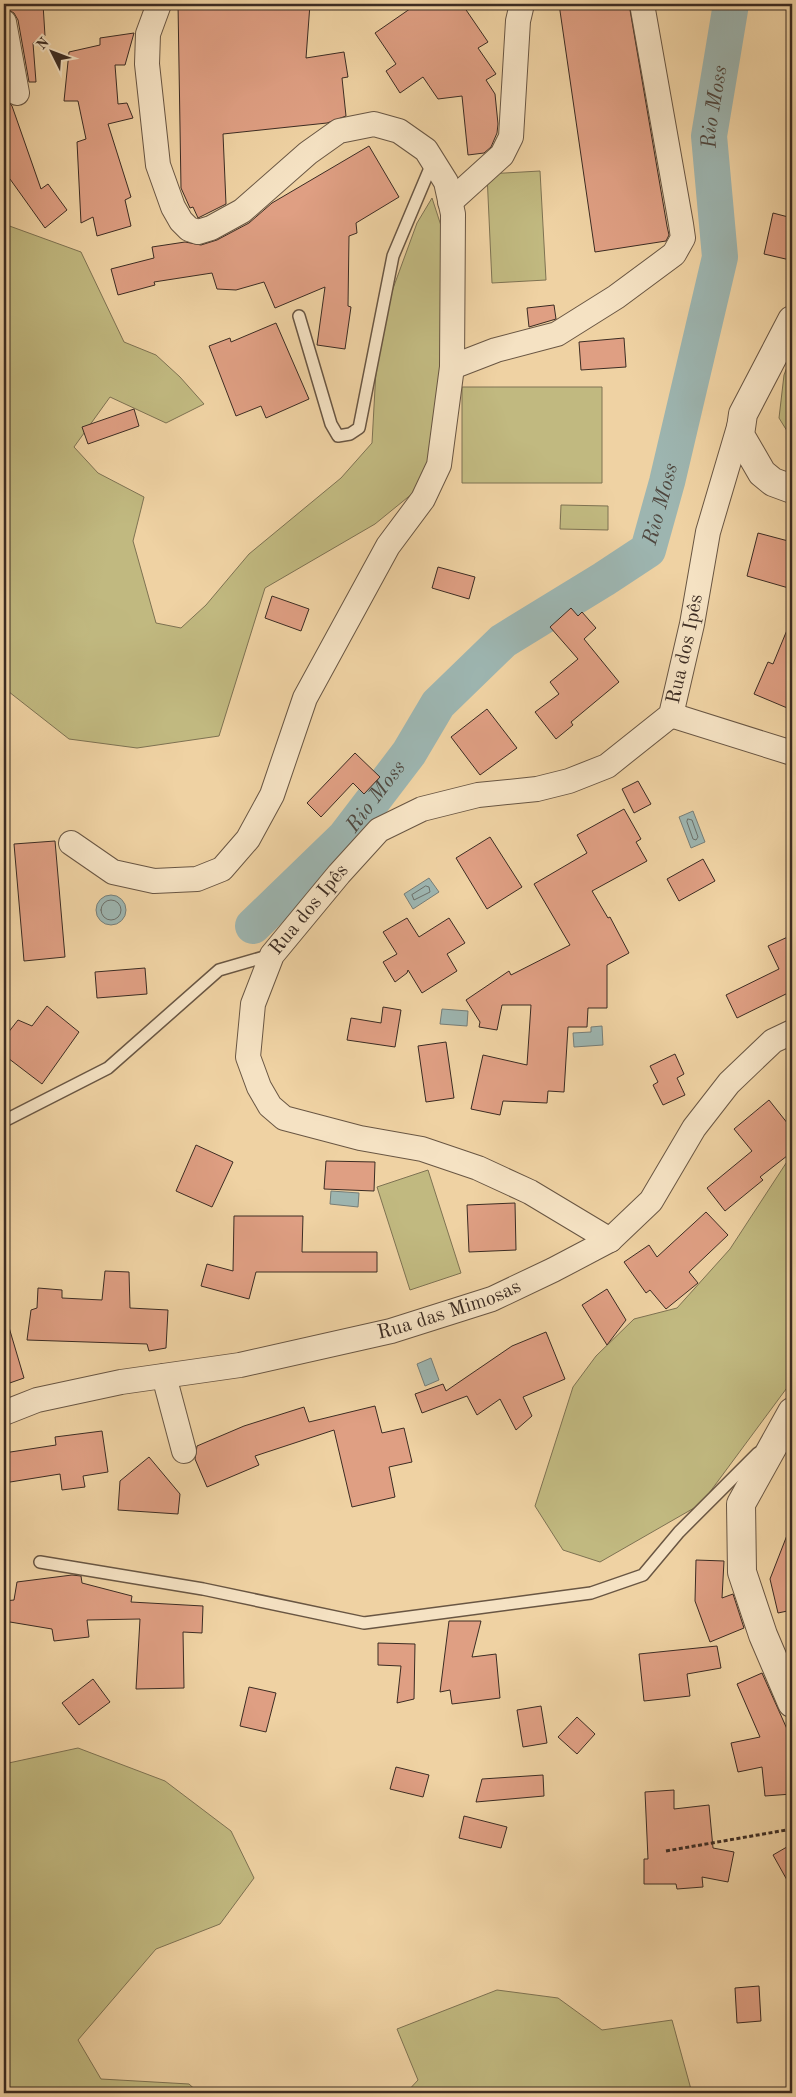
<svg xmlns="http://www.w3.org/2000/svg" width="796" height="2097" font-family="'Old Standard TT',serif">
	<style>
		.green { fill: #c1b980; stroke: #7e7252 }
		.water { fill: #9db5b0; stroke: #767e78 }
		.lines { fill: none; stroke-linecap: round; stroke-linejoin: round }
		.shore { stroke: #6c706a; stroke-width: 1 }
		.river { stroke: #9db5b0; stroke-width: 36 }
		.building { fill: #df9f83; stroke: #3c2c23 }
		.service-casing { stroke: #695643; stroke-width: 14 }
		.minor-casing { stroke: #695643; stroke-width: 26 }
		.tertiary-casing { stroke: #695643; stroke-width: 30 }
		.path { stroke: #3c2c23; stroke-width: 3; stroke-dasharray: 4 2.5; stroke-linecap: butt }
		.service { stroke: #f5e2c3; stroke-width: 11 }
		.minor { stroke: #f5e2c3; stroke-width: 24 }
		.tertiary { stroke: #f5e2c3; stroke-width: 28 }
		.labels { text-anchor: middle; dominant-baseline: central; stroke-width: 5; stroke-linejoin: round; paint-order: stroke }
		.street-label { font-size: 20px; fill: #3c2c23; stroke: #f5e2c3 }
		.water-label { font-size: 21px; font-style: italic; fill: #4f473f; stroke: #f5e2c3 }
	</style>
	<rect width="100%" height="100%" fill="#efd2a3"/>
	<filter id="stains"><feTurbulence type="fractalNoise" baseFrequency=".004" numOctaves="4"/><feColorMatrix values="0 0 0 0 .2 0 0 0 0 .09 0 0 0 0 .02 0 0 0 .5 -.17"/></filter>
	<radialGradient id="worn" r=".72"><stop offset=".6" stop-color="#630" stop-opacity="0"/><stop offset="1" stop-color="#630" stop-opacity=".3"/></radialGradient>
	<!-- green -->
	<path class="green" d="M 540,171 L 546,280 L 492,283 L 487,174 Z
		M 432,198 L 460,284 L 453,399 L 418,489 L 375,524 L 265,588 L 219,736 L 137,748 L 69,739 L 4,688 L 4,224 L 81,252 L 124,342 L 156,355 L 180,377 L 204,404 L 166,423 L 110,397 L 74,447 L 98,473 L 144,497 L 133,541 L 156,623 L 181,628 L 206,605 L 249,554 L 341,478 L 372,443 L 376,370 L 391,294 L 417,223 Z
		M 792,354 L 792,439 L 779,418 L 784,375 Z
		M 462,387 L 602,387 L 602,483 L 462,483 Z
		M 561,505 L 608,506 L 608,530 L 560,529 Z
		M 792,1154 L 792,1381 L 701,1504 L 600,1562 L 563,1550 L 535,1506 L 573,1387 L 596,1356 L 634,1319 L 677,1308 L 730,1249 Z
		M 428,1170 L 461,1273 L 410,1290 L 377,1187 Z
		M 78,1748 L 165,1781 L 231,1831 L 254,1878 L 220,1924 L 156,1949 L 78,2040 L 101,2079 L 189,2084 L 199,2093 L 4,2093 L 4,1764 Z
		M 497,1990 L 558,1998 L 602,2030 L 672,2020 L 692,2093 L 406,2093 L 418,2080 L 397,2029 Z"/>
	<!-- water -->
	<path class="water" d="M 693,811 L 705,842 L 691,848 L 679,817 Z
		M 429,878 L 439,892 L 413,909 L 404,894 Z
		M96 910a15 15 0 1 1 30 0a15 15 0 1 1-30 0Z
		M 442,1009 L 468,1011 L 467,1026 L 440,1024 Z
		M 602,1026 L 603,1045 L 574,1047 L 573,1033 L 591,1032 L 591,1027 Z
		M 331,1191 L 359,1193 L 358,1207 L 330,1204 Z
		M 431,1358 L 439,1380 L 425,1386 L 417,1364 Z"/>
	<g class="lines">
		<!-- shore -->
		<path class="shore" d="M 688,819 L 692,820 L 698,837 L 696,840 L 693,839 L 687,822 Z
			M 426,886 L 429,887 L 430,892 L 414,900 L 412,895 Z
			M101 910a10 10 0 1 1 20 0a10 10 0 1 1-20 0Z"/>
		<!-- river -->
		<path class="river" id="s1" d="M 253,926 L 345,837 L 409,753 L 438,704 L 503,641 L 604,579 L 648,550 L 667,482 L 720,257 L 709,136 L 731,4"/>
	</g>
	<!-- building -->
	<path class="building" d="M 25,4 L 43,4 L 45,36 L 33,43 L 36,82 L 29,82 L 18,20 L 14,13 L 7,9 Z
		M 178,4 L 310,4 L 306,58 L 344,52 L 348,77 L 342,78 L 346,116 L 327,123 L 223,134 L 226,204 L 198,218 L 193,207 L 190,208 L 181,188 Z
		M 417,4 L 462,4 L 488,42 L 478,48 L 496,74 L 486,80 L 495,94 L 498,124 L 497,133 L 491,147 L 484,153 L 468,155 L 462,96 L 438,99 L 423,77 L 400,93 L 386,71 L 396,64 L 375,33 Z
		M 559,4 L 629,4 L 667,226 L 669,235 L 666,241 L 595,252 Z
		M 134,33 L 125,65 L 115,65 L 118,104 L 127,103 L 133,118 L 108,124 L 131,197 L 125,200 L 131,226 L 97,236 L 93,217 L 81,223 L 77,142 L 86,139 L 78,101 L 64,101 L 69,52 L 100,45 L 100,38 Z
		M 4,96 L 12,106 L 41,189 L 48,184 L 67,210 L 45,228 L 10,179 L 4,181 Z
		M 369,146 L 399,197 L 356,223 L 357,233 L 349,236 L 348,306 L 351,307 L 345,349 L 317,345 L 325,287 L 275,308 L 264,282 L 236,290 L 217,289 L 212,273 L 154,282 L 155,285 L 118,295 L 111,269 L 154,258 L 152,247 L 185,242 L 201,245 L 217,240 L 249,223 L 272,203 Z
		M 773,213 L 792,218 L 790,260 L 764,254 Z
		M 554,305 L 556,319 L 529,327 L 527,308 Z
		M 276,323 L 309,399 L 266,418 L 261,406 L 236,416 L 209,346 L 230,338 L 231,342 Z
		M 624,338 L 626,367 L 581,370 L 579,342 Z
		M 134,409 L 139,426 L 88,444 L 82,427 Z
		M 758,533 L 792,542 L 792,589 L 747,576 Z
		M 438,567 L 475,577 L 469,599 L 432,588 Z
		M 272,596 L 309,609 L 301,631 L 265,618 Z
		M 571,608 L 578,616 L 582,612 L 596,628 L 584,639 L 619,682 L 571,722 L 573,725 L 556,739 L 535,712 L 559,694 L 550,682 L 578,659 L 550,627 Z
		M 792,618 L 792,710 L 754,694 L 768,662 L 773,664 Z
		M 487,709 L 517,748 L 480,775 L 451,737 Z
		M 355,753 L 380,777 L 364,794 L 353,783 L 321,817 L 307,803 Z
		M 638,781 L 651,804 L 634,813 L 622,789 Z
		M 624,809 L 641,839 L 636,842 L 647,861 L 592,891 L 608,918 L 610,917 L 629,953 L 607,965 L 607,1008 L 588,1008 L 587,1027 L 568,1027 L 564,1092 L 548,1091 L 547,1103 L 503,1101 L 500,1115 L 471,1109 L 483,1055 L 527,1065 L 531,1005 L 502,1005 L 497,1030 L 479,1027 L 480,1022 L 466,1000 L 509,971 L 511,975 L 570,945 L 534,884 L 587,853 L 577,835 Z
		M 490,837 L 522,887 L 487,909 L 456,858 Z
		M 55,841 L 65,957 L 24,961 L 14,844 Z
		M 703,859 L 715,881 L 679,901 L 667,879 Z
		M 407,918 L 419,937 L 449,918 L 465,943 L 447,954 L 457,971 L 422,993 L 408,970 L 407,973 L 395,982 L 383,962 L 397,954 L 383,932 Z
		M 792,935 L 792,997 L 790,992 L 737,1018 L 726,995 L 779,969 L 768,946 Z
		M 145,968 L 147,994 L 97,998 L 95,972 Z
		M 47,1006 L 79,1032 L 42,1084 L 4,1055 L 4,1038 L 18,1020 L 32,1026 Z
		M 383,1007 L 401,1010 L 395,1047 L 347,1040 L 351,1018 L 381,1023 Z
		M 446,1042 L 454,1098 L 426,1102 L 418,1046 Z
		M 675,1054 L 684,1074 L 677,1078 L 685,1095 L 663,1105 L 653,1085 L 658,1082 L 650,1066 Z
		M 769,1100 L 792,1129 L 792,1152 L 760,1177 L 763,1180 L 725,1211 L 707,1188 L 752,1151 L 734,1129 Z
		M 196,1145 L 233,1162 L 212,1207 L 176,1191 Z
		M 326,1161 L 375,1162 L 374,1191 L 324,1189 Z
		M 515,1203 L 516,1250 L 469,1252 L 467,1205 Z
		M 706,1212 L 728,1235 L 689,1272 L 698,1283 L 666,1309 L 650,1290 L 646,1293 L 624,1262 L 649,1245 L 657,1257 Z
		M 234,1216 L 303,1216 L 302,1252 L 377,1252 L 377,1272 L 256,1272 L 249,1299 L 201,1286 L 207,1264 L 233,1271 Z
		M 105,1271 L 129,1272 L 130,1308 L 168,1310 L 166,1348 L 149,1351 L 147,1344 L 27,1340 L 31,1310 L 37,1308 L 38,1288 L 62,1290 L 62,1298 L 102,1300 Z
		M 607,1289 L 626,1320 L 607,1345 L 582,1305 Z
		M 4,1324 L 8,1324 L 24,1378 L 4,1385 Z
		M 546,1332 L 565,1379 L 523,1397 L 532,1416 L 516,1430 L 500,1399 L 477,1415 L 467,1396 L 422,1413 L 415,1394 L 443,1384 L 446,1391 L 512,1346 Z
		M 375,1406 L 382,1433 L 404,1428 L 412,1462 L 389,1467 L 395,1497 L 352,1507 L 334,1430 L 255,1456 L 259,1465 L 207,1487 L 195,1459 L 197,1446 L 244,1426 L 304,1407 L 309,1422 Z
		M 102,1431 L 108,1472 L 83,1476 L 85,1487 L 62,1490 L 60,1474 L 4,1483 L 4,1453 L 56,1445 L 55,1437 Z
		M 149,1457 L 180,1494 L 178,1514 L 118,1510 L 120,1481 Z
		M 791,1525 L 792,1610 L 778,1613 L 770,1579 Z
		M 696,1560 L 724,1561 L 722,1598 L 733,1594 L 744,1628 L 710,1642 L 695,1601 Z
		M 72,1575 L 81,1576 L 82,1583 L 132,1596 L 131,1602 L 203,1606 L 202,1633 L 183,1632 L 184,1688 L 136,1689 L 140,1619 L 87,1620 L 89,1637 L 54,1641 L 52,1629 L 4,1621 L 4,1601 L 14,1600 L 17,1582 Z
		M 449,1621 L 481,1621 L 472,1657 L 496,1654 L 500,1698 L 452,1704 L 450,1690 L 440,1692 Z
		M 378,1643 L 415,1644 L 414,1699 L 397,1703 L 401,1666 L 378,1665 Z
		M 717,1646 L 721,1668 L 687,1674 L 690,1696 L 644,1701 L 639,1654 Z
		M 762,1673 L 787,1729 L 792,1727 L 792,1794 L 765,1796 L 762,1767 L 738,1772 L 731,1743 L 760,1737 L 737,1684 Z
		M 93,1679 L 110,1702 L 79,1725 L 62,1703 Z
		M 249,1687 L 276,1693 L 266,1732 L 240,1726 Z
		M 541,1706 L 547,1743 L 523,1747 L 517,1710 Z
		M 577,1717 L 595,1734 L 577,1754 L 558,1737 Z
		M 396,1767 L 429,1775 L 423,1797 L 390,1789 Z
		M 543,1775 L 544,1796 L 476,1802 L 482,1779 Z
		M 674,1790 L 674,1809 L 709,1805 L 713,1848 L 734,1852 L 728,1882 L 702,1877 L 703,1887 L 677,1889 L 676,1884 L 644,1884 L 644,1859 L 648,1859 L 645,1792 Z
		M 464,1816 L 507,1827 L 501,1848 L 459,1838 Z
		M 792,1844 L 792,1889 L 773,1855 Z
		M 759,1986 L 761,2021 L 737,2023 L 735,1988 Z"/>
	<g class="lines">
		<defs>
			<path id="service" d="M 299,316 L 331,424 L 338,436 L 350,434 L 359,428 L 393,256 L 433,161
				M 4,1121 L 108,1068 L 219,970 L 271,955
				M 40,1562 L 203,1589 L 364,1623 L 591,1593 L 643,1575 L 679,1532 L 758,1453"/>
			<g id="minor">
				<path d="M 159,4 L 148,34 L 147,64 L 158,165 L 173,207 L 181,221 L 189,229 L 198,232 L 211,228 L 242,211 L 308,153 L 339,131 L 374,124 L 399,131 L 426,150 L 446,182 L 453,214 L 452,367"/>
				<path d="M 4,22 L 17,93"/>
				<path d="M 450,202 L 502,155 L 511,137 L 518,21 L 522,4"/>
				<path d="M 671,715 L 792,753"/>
				<path d="M 71,843 L 113,872 L 154,881 L 197,879 L 222,869 L 248,839 L 272,795 L 305,698 L 388,546 L 423,499 L 439,465 L 452,367 L 496,350 L 557,334 L 616,297 L 674,254 L 683,238 L 681,224 L 642,4"/>
				<path id="s2" d="M 610,1240 L 530,1192 L 478,1168 L 422,1149 L 360,1138 L 284,1118 L 270,1106 L 259,1087 L 248,1057 L 253,1004 L 272,955 L 339,874 L 379,830 L 422,809 L 478,795 L 537,789 L 569,781 L 607,766 L 671,715 L 692,624 L 708,532 L 742,417"/>
				<path d="M 164,1376 L 184,1451"/>
				<path id="s3" d="M 4,1413 L 37,1400 L 121,1382 L 240,1365 L 391,1331 L 492,1299 L 553,1270 L 610,1240 L 651,1201 L 694,1128 L 729,1083 L 773,1041 L 792,1032"/>
			</g>
			<path id="tertiary" d="M 792,320 L 743,414 L 740,435 L 762,473 L 773,482 L 792,489
				M 792,1412 L 741,1504 L 742,1572 L 763,1635 L 792,1703"/>
		</defs>
		<!-- service casing -->
		<use href="#service" class="service-casing"/>
		<!-- minor casing -->
		<use href="#minor" class="minor-casing"/>
		<!-- tertiary casing -->
		<use href="#tertiary" class="tertiary-casing"/>
		<!-- path -->
		<path class="path" d="M 666,1851 L 792,1829"/>
		<!-- service -->
		<use href="#service" class="service"/>
		<!-- minor -->
		<use href="#minor" class="minor"/>
		<!-- tertiary -->
		<use href="#tertiary" class="tertiary"/>
	</g>
	<g class="labels">
		<!-- street labels -->
		<g class="street-label">
			<text stroke="none"><textPath href="#s2" startOffset="1082">Rua dos Ipês</textPath></text>
			<text stroke="none"><textPath href="#s2" startOffset="588">Rua dos Ipês</textPath></text>
			<text stroke="none"><textPath href="#s3" startOffset="458">Rua das Mimosas</textPath></text>
		</g>
		<!-- water labels -->
		<g class="water-label">
			<text stroke="none"><textPath href="#s1" startOffset="1005">Rio Moss</textPath></text>
			<text stroke="none"><textPath href="#s1" startOffset="600">Rio Moss</textPath></text>
			<text stroke="none"><textPath href="#s1" startOffset="179">Rio Moss</textPath></text>
		</g>
	</g>
	<!-- margin -->
	<rect width="796" height="2097" fill="none" stroke="#efd2a3" stroke-width="20"/>
	<rect x="5" y="5" width="786" height="2087" fill="none" stroke="#3c2c23" stroke-width="2.5"/>
	<rect x="10" y="10" width="776" height="2077" fill="none" stroke="#3c2c23"/>
	<!-- north arrow -->
	<g transform="translate(52 52) rotate(312)" stroke="#f5e2c3" stroke-width="4" paint-order="stroke">
	<path d="M0-4L9 19L0 12L-9 19Z" fill="#3c2c23"/>
	<text y="-8" font-size="14" font-weight="bold" text-anchor="middle" fill="#3c2c23">N</text>
	</g>
	<rect width="100%" height="100%" filter="url(#stains)"/>
	<rect width="100%" height="100%" fill="url(#worn)"/>
</svg>
